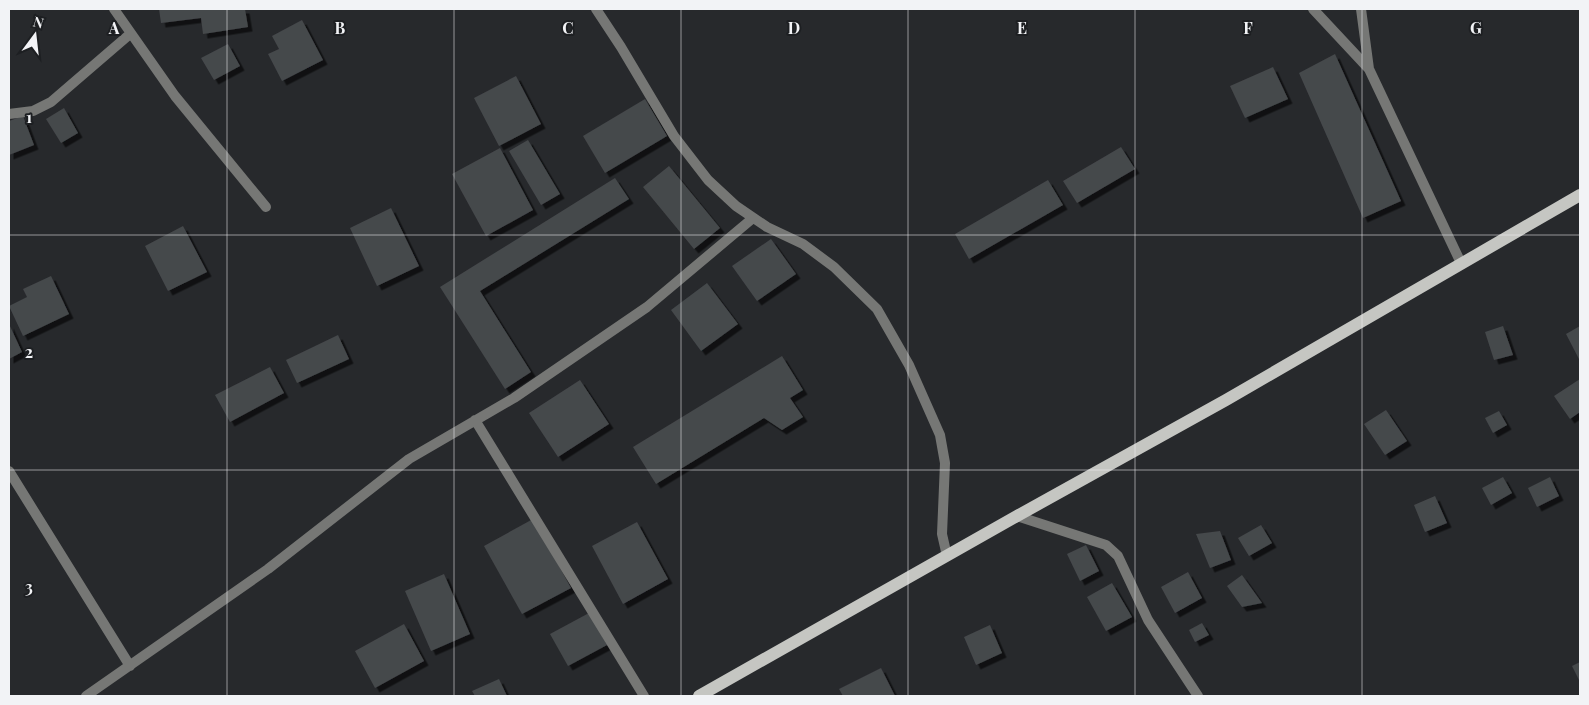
<svg xmlns="http://www.w3.org/2000/svg" width="1589" height="705" font-family="'Playfair Display',serif">
	<style>
		.building { fill: #45484b; filter: url(#shadow) }
		.lines { fill: none; stroke-linecap: round; stroke-linejoin: round }
		.minor { stroke: #767775; stroke-width: 10 }
		.primary { stroke: #c5c6c2; stroke-width: 12 }
		.grid { fill: none; stroke: #f2f3f6; stroke-width: 1; stroke-opacity: 0.55 }
		.grid-label { font-size: 16px; text-anchor: middle; font-weight: bold; fill: #f2f3f6; stroke: #1d1f22; stroke-width: 4; stroke-linejoin: round; paint-order: stroke }
	</style>
	<defs>
		<filter id="shadow"><feDropShadow dx="4.5" dy="4.5" stdDeviation="0" flood-color="#0009"/></filter>
	</defs>
	<rect width="100%" height="100%" fill="#27292c"/>
	<!-- building -->
	<path class="building" d="M 159,9 L 245,9 L 248,27 L 203,34 L 201,18 L 161,23 Z
		M 302,20 L 323,60 L 282,81 L 268,54 L 279,49 L 272,36 Z
		M 228,44 L 240,66 L 214,80 L 201,58 Z
		M 1335,54 L 1401,201 L 1363,218 L 1299,73 Z
		M 1273,67 L 1288,99 L 1245,118 L 1230,86 Z
		M 516,76 L 541,124 L 499,146 L 474,98 Z
		M 645,99 L 667,136 L 605,173 L 583,136 Z
		M 64,108 L 78,133 L 61,143 L 46,119 Z
		M 23,116 L 34,145 L 9,155 L 9,121 Z
		M 528,140 L 560,194 L 541,205 L 509,151 Z
		M 1121,147 L 1135,169 L 1077,203 L 1063,181 Z
		M 500,148 L 533,210 L 486,236 L 452,174 Z
		M 669,166 L 720,228 L 694,249 L 643,187 Z
		M 615,178 L 629,199 L 480,291 L 531,372 L 505,389 L 440,287 Z
		M 1048,180 L 1063,205 L 969,259 L 955,234 Z
		M 391,208 L 419,266 L 377,286 L 350,228 Z
		M 183,226 L 207,272 L 168,291 L 145,246 Z
		M 771,239 L 796,274 L 757,301 L 732,266 Z
		M 51,276 L 69,314 L 23,336 L 9,306 L 27,297 L 23,289 Z
		M 707,283 L 738,324 L 701,351 L 671,310 Z
		M 9,324 L 22,352 L 9,359 Z
		M 1503,326 L 1513,355 L 1494,360 L 1485,332 Z
		M 1580,326 L 1580,361 L 1566,334 Z
		M 338,335 L 349,359 L 297,383 L 286,360 Z
		M 782,356 L 803,390 L 790,398 L 803,417 L 782,430 L 764,418 L 656,484 L 633,447 Z
		M 270,367 L 284,393 L 230,422 L 215,395 Z
		M 1580,379 L 1580,412 L 1570,419 L 1554,396 Z
		M 580,380 L 609,424 L 558,457 L 529,413 Z
		M 1386,410 L 1407,441 L 1385,455 L 1364,424 Z
		M 1499,411 L 1507,425 L 1493,433 L 1485,418 Z
		M 1503,477 L 1512,493 L 1491,505 L 1482,488 Z
		M 1550,477 L 1559,496 L 1537,507 L 1528,488 Z
		M 1435,496 L 1447,523 L 1425,532 L 1414,505 Z
		M 533,519 L 571,588 L 522,614 L 484,546 Z
		M 637,522 L 668,579 L 623,604 L 592,546 Z
		M 1261,525 L 1272,543 L 1249,556 L 1238,538 Z
		M 1220,531 L 1231,560 L 1210,568 L 1196,534 Z
		M 1086,545 L 1099,571 L 1080,581 L 1067,554 Z
		M 1188,572 L 1202,598 L 1175,613 L 1161,587 Z
		M 444,574 L 470,634 L 431,651 L 405,591 Z
		M 1242,575 L 1262,603 L 1242,607 L 1227,586 Z
		M 1112,583 L 1132,617 L 1106,631 L 1087,597 Z
		M 589,613 L 607,645 L 568,666 L 550,634 Z
		M 1202,623 L 1209,635 L 1195,642 L 1189,630 Z
		M 404,624 L 424,661 L 375,688 L 355,651 Z
		M 990,625 L 1002,653 L 976,665 L 964,637 Z
		M 1580,662 L 1580,682 L 1572,666 Z
		M 881,668 L 895,696 L 843,696 L 839,689 Z
		M 499,679 L 507,696 L 475,696 L 472,691 Z"/>
	<g class="lines">
		<!-- minor -->
		<path class="minor" d="M 114,9 L 175,96 L 266,207
			M 596,9 L 621,47 L 674,136 L 708,180 L 736,206 L 767,227 L 803,244 L 834,267 L 877,309 L 909,365 L 940,435 L 945,463 L 942,534 L 947,556
			M 1313,9 L 1369,69
			M 1361,9 L 1369,69 L 1461,263
			M 9,114 L 33,111 L 51,102 L 130,34
			M 475,420 L 644,696
			M 9,471 L 130,666
			M 1017,516 L 1106,545 L 1118,556 L 1148,620 L 1198,696
			M 86,696 L 268,569 L 409,459 L 514,398 L 647,307 L 753,218"/>
		<!-- primary -->
		<path class="primary" d="M 699,696 L 1017,516 L 1226,400 L 1580,195"/>
	</g>
	<!-- grid -->
	<path class="grid" d="M 227,9 L 227,696M 454,9 L 454,696M 681,9 L 681,696M 908,9 L 908,696M 1135,9 L 1135,696M 1362,9 L 1362,696M 9,235 L 1580,235M 9,470 L 1580,470"/>
	<g class="grid-label">
		<text x="114" y="34">A</text>
		<text x="340" y="34">B</text>
		<text x="568" y="34">C</text>
		<text x="794" y="34">D</text>
		<text x="1022" y="34">E</text>
		<text x="1248" y="34">F</text>
		<text x="1476" y="34">G</text>
		<text x="29" y="123">1</text>
		<text x="29" y="358">2</text>
		<text x="29" y="593">3</text>
	</g>
	<!-- border -->
	<rect width="1589" height="705" fill="none" stroke="#f2f3f6" stroke-width="20"/>
	<!-- north arrow -->
	<g transform="translate(35 35) rotate(15)" stroke="#1d1f22" stroke-width="4" paint-order="stroke">
	<path d="M0-4L9 19L0 12L-9 19Z" fill="#f2f3f6"/>
	<text y="-8" font-size="14" font-weight="bold" text-anchor="middle" fill="#f2f3f6">N</text>
	</g>
</svg>
